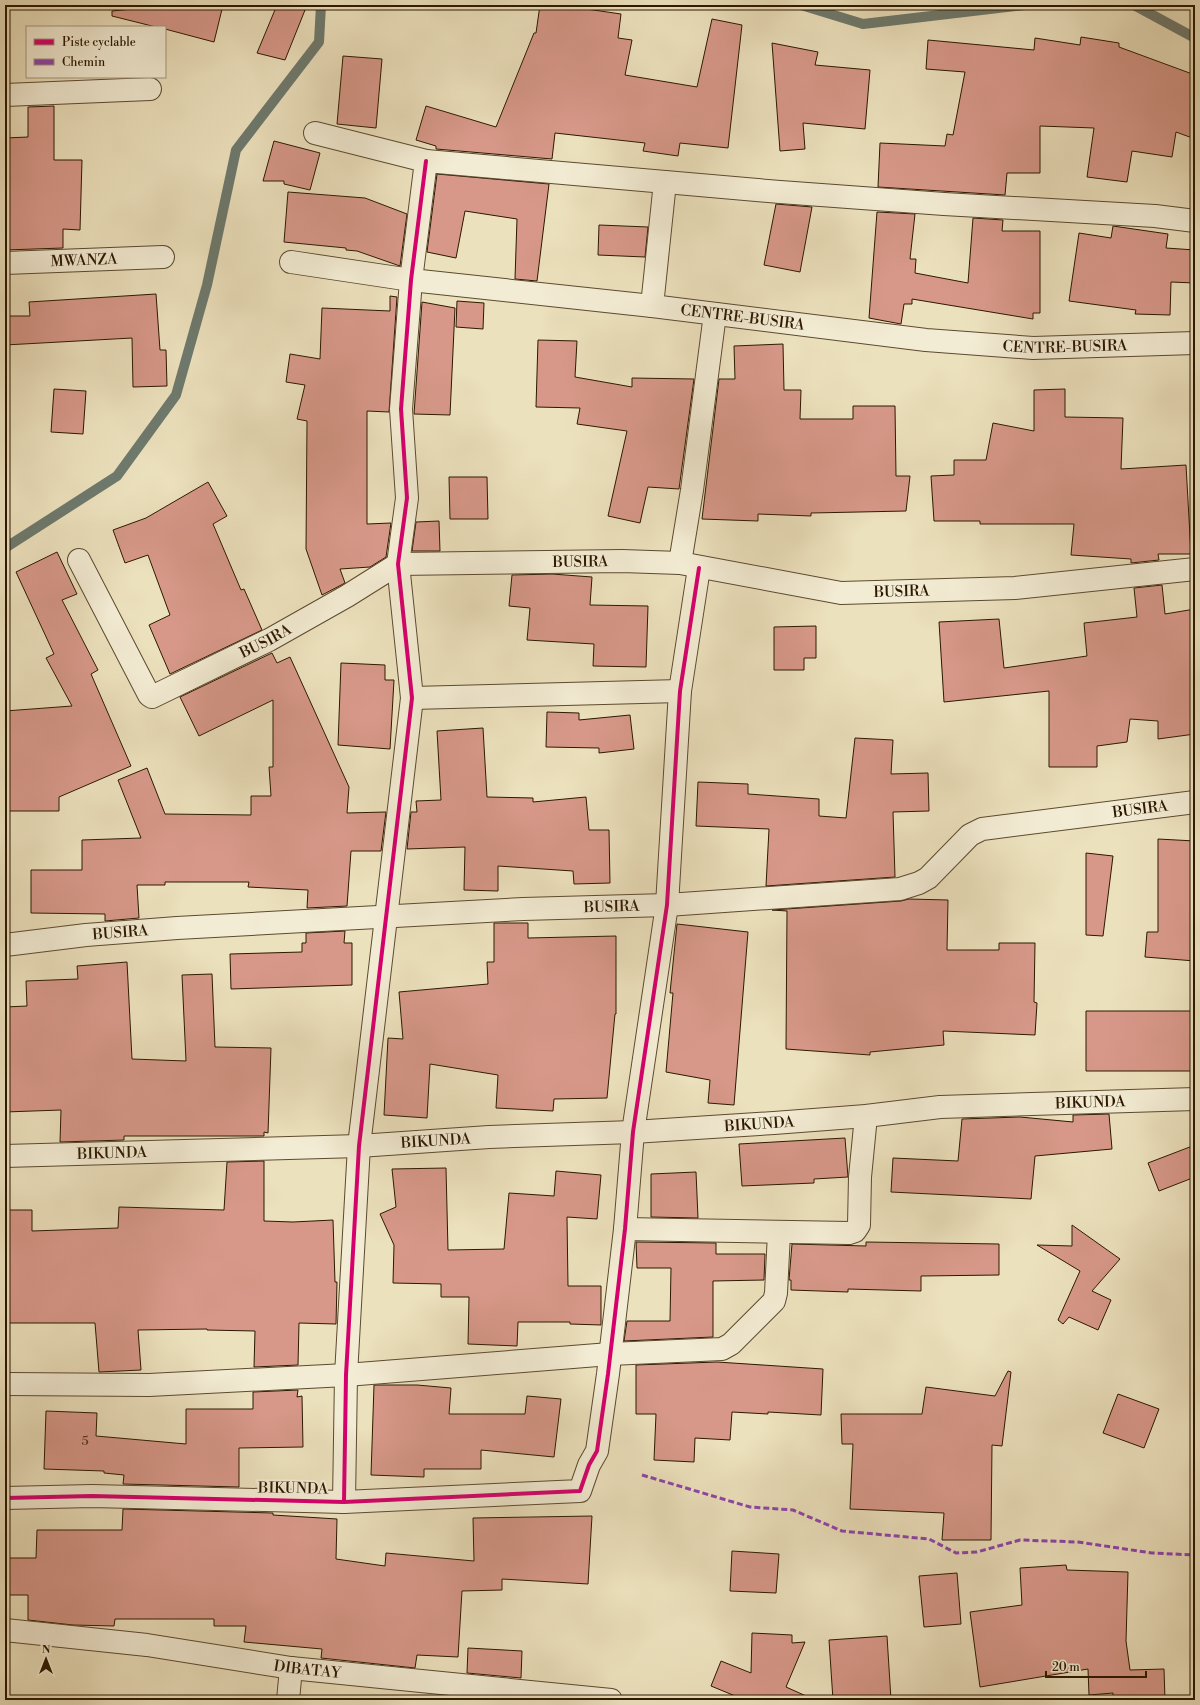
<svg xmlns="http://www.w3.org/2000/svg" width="1200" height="1705" viewBox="0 0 1200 1705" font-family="'Libre Bodoni',serif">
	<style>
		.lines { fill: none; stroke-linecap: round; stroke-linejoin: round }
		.stream { stroke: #6e7a6e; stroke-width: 10 }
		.building { fill: #d79889; stroke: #2c1800 }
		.street-casing { stroke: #5c4a2f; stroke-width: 24 }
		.street { stroke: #f3ecd4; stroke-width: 22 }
		.quiet { stroke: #8e44ad; stroke-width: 3; stroke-dasharray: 6 3; stroke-linecap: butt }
		.cycleway-casing { stroke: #f3ecd4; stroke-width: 6 }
		.cycleway { stroke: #d6006c; stroke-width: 4 }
		.labels { text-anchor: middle; stroke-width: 4; stroke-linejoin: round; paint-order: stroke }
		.number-label { font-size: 13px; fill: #573822 }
		.street-label { font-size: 15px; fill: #2c1800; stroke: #f3ecd4 }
	</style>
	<rect width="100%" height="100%" fill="#ece1bd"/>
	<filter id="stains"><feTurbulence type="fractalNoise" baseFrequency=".005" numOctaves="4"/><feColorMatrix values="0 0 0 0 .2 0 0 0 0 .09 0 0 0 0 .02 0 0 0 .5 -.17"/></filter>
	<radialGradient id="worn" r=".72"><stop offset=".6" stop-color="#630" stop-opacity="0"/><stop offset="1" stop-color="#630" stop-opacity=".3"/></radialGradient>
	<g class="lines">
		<path class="stream" d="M 801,5 L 863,24 L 1025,5
			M 1134,5 L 1195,38
			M 5,548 L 117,476 L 176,395 L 207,285 L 236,150 L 319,42 L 321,5"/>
	</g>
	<path class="building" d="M 173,5 L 223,5 L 214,42 L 165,29 L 165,27 L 156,27 L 112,16 L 112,11 Z
		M 277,5 L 307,5 L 285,60 L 257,53 Z
		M 540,5 L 559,5 L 621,14 L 618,38 L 632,40 L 625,75 L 697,87 L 712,19 L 742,25 L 728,148 L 680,143 L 678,156 L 643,151 L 645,143 L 555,133 L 552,159 L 436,149 L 436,146 L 416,140 L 426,106 L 496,127 L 534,33 L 536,33 Z
		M 1081,37 L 1119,43 L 1119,47 L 1195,75 L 1195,139 L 1176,132 L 1172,157 L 1132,151 L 1127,182 L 1087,177 L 1094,128 L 1040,126 L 1040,173 L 1007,173 L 1005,195 L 878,187 L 880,143 L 945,146 L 947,134 L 953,135 L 965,72 L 926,69 L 928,40 L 1034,50 L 1035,38 L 1080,45 Z
		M 772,43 L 818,52 L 815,65 L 870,70 L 865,129 L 803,123 L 805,149 L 780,151 Z
		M 343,56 L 382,59 L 376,128 L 337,124 Z
		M 54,106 L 54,160 L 82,160 L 80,230 L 63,229 L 63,248 L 5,250 L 5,138 L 28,137 L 28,107 Z
		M 274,141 L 320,153 L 310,190 L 284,184 L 284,181 L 263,181 Z
		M 437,174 L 549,184 L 537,281 L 515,279 L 517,219 L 465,211 L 456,258 L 427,252 Z
		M 288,192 L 365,198 L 407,214 L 400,266 L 357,251 L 346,250 L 346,248 L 284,242 Z
		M 776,204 L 812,207 L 800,272 L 764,265 Z
		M 877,212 L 915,214 L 910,259 L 916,259 L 915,273 L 968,283 L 973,218 L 1003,220 L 1002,231 L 1040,231 L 1040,313 L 1033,313 L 1033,319 L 912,299 L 912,304 L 904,304 L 901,324 L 869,318 Z
		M 599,225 L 648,227 L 645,257 L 598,255 Z
		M 1113,226 L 1168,234 L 1166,248 L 1195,250 L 1195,283 L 1171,282 L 1170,315 L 1135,314 L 1136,310 L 1069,301 L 1079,233 L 1111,238 Z
		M 156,294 L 160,350 L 166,350 L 167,386 L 133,387 L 132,338 L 5,345 L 5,316 L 30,316 L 29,302 Z
		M 390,296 L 397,297 L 389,412 L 367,411 L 367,524 L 391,523 L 386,557 L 370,567 L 340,569 L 345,583 L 322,595 L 306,549 L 307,421 L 297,419 L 305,385 L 286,382 L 290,354 L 320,359 L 322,308 L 390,311 Z
		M 457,301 L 484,303 L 483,329 L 456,327 Z
		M 422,302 L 455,308 L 450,415 L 414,414 Z
		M 538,340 L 577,341 L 575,377 L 632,387 L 632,378 L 694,379 L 679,489 L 648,487 L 640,523 L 608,516 L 627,431 L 577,424 L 580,408 L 536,407 Z
		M 783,344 L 784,390 L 801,390 L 800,419 L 853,419 L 853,406 L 895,406 L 896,476 L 910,476 L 906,511 L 811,513 L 811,516 L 758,514 L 758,521 L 702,519 L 719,379 L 735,379 L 734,346 Z
		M 54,389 L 86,391 L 83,434 L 51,432 Z
		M 1065,389 L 1065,417 L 1123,418 L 1121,469 L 1186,465 L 1191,554 L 1158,554 L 1159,560 L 1131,563 L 1131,559 L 1071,555 L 1074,524 L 980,524 L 980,521 L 934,521 L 931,476 L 954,475 L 954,460 L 986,460 L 993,423 L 1034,431 L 1034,390 Z
		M 449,477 L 487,477 L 488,519 L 450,519 Z
		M 208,482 L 227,516 L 213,524 L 241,590 L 244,589 L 262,630 L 170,674 L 149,625 L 170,615 L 148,555 L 125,563 L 113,530 L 146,518 Z
		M 439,521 L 440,551 L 412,551 L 416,522 Z
		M 57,552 L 77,594 L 62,600 L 98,670 L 91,674 L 131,766 L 59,797 L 59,811 L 5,811 L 5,711 L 72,706 L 46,658 L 54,654 L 16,572 Z
		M 552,574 L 592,577 L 590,605 L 648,606 L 646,667 L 593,666 L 594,644 L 527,640 L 530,608 L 509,606 L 512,575 Z
		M 1162,585 L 1165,614 L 1195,609 L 1195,734 L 1158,739 L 1158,721 L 1130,719 L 1127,742 L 1097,746 L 1097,767 L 1049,767 L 1049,691 L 944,702 L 939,622 L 999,619 L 1004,668 L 1087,656 L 1084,623 L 1137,617 L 1134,588 Z
		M 816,626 L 816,658 L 804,658 L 804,670 L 774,670 L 774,627 Z
		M 272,653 L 277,663 L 290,657 L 349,787 L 347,813 L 386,812 L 381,851 L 351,851 L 347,906 L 307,908 L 308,890 L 248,887 L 249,882 L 165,882 L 165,885 L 137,885 L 139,918 L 105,921 L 105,914 L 31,913 L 31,870 L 82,870 L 82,840 L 141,838 L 118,780 L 147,768 L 165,814 L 251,815 L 251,796 L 271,796 L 269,767 L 273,767 L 273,700 L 199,736 L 180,697 Z
		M 341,663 L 385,665 L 385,680 L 394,680 L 390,749 L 338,745 Z
		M 547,712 L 579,713 L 579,720 L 630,715 L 634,749 L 599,753 L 599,748 L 546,747 Z
		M 483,728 L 487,797 L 533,798 L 533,802 L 586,797 L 589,830 L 609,830 L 610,883 L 574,884 L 573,871 L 498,866 L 498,891 L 464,890 L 465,847 L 407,849 L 411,812 L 417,812 L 416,801 L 441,800 L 437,731 Z
		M 855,738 L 893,740 L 891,774 L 928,773 L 929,811 L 893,812 L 895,877 L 766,886 L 769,829 L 696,826 L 698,782 L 748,784 L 748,794 L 819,799 L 819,816 L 846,818 Z
		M 1158,839 L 1195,841 L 1195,961 L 1145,957 L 1147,932 L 1158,932 Z
		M 1086,853 L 1113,856 L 1103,936 L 1086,935 Z
		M 909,899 L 948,900 L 947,950 L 999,950 L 999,943 L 1035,943 L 1034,1002 L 1037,1003 L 1035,1035 L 943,1031 L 944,1045 L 870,1052 L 870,1055 L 786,1049 L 787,911 L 772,910 L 901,901 Z
		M 494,923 L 528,923 L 528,938 L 616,936 L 616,1014 L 615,1014 L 607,1098 L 554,1099 L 553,1111 L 496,1108 L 498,1075 L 430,1064 L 427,1118 L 384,1115 L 388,1038 L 403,1039 L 399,992 L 488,984 L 487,962 L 494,962 Z
		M 677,924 L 748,932 L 734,1105 L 708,1103 L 710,1080 L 666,1072 L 673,993 L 670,993 Z
		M 345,931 L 344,943 L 352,943 L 352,985 L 231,989 L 230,954 L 302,952 L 302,943 L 306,943 L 306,933 Z
		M 127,962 L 132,1059 L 186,1061 L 182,975 L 212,974 L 215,1047 L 271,1048 L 268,1133 L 264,1132 L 264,1136 L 124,1136 L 124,1140 L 60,1142 L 61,1110 L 5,1112 L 5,1007 L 27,1006 L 26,981 L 78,979 L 77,966 Z
		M 1086,1011 L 1195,1011 L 1195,1071 L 1086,1071 Z
		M 1109,1114 L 1112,1149 L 1035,1156 L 1031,1199 L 891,1192 L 893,1158 L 958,1161 L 962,1119 L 1020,1117 L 1073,1122 L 1073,1115 Z
		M 845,1138 L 848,1177 L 814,1179 L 814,1183 L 742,1186 L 739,1144 Z
		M 1195,1145 L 1195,1177 L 1159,1191 L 1148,1163 Z
		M 264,1161 L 264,1221 L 293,1222 L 333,1220 L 335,1282 L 337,1282 L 336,1324 L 299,1323 L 298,1365 L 254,1367 L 255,1331 L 207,1330 L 207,1329 L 138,1330 L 141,1370 L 99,1372 L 95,1323 L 5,1323 L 5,1210 L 32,1210 L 32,1231 L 118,1228 L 119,1207 L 224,1210 L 227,1162 Z
		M 446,1168 L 448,1250 L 504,1249 L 509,1193 L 554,1196 L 556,1171 L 601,1175 L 597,1219 L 567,1217 L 568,1286 L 601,1286 L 601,1325 L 570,1324 L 570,1322 L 518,1322 L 517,1346 L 468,1344 L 469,1297 L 441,1297 L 441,1284 L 393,1283 L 394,1245 L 380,1214 L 396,1207 L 392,1169 Z
		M 696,1172 L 698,1218 L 651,1217 L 651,1174 Z
		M 1072,1225 L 1120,1259 L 1092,1291 L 1111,1300 L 1098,1330 L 1069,1317 L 1063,1324 L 1058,1320 L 1080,1271 L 1037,1245 L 1072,1246 Z
		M 636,1242 L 716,1243 L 716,1254 L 765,1254 L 764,1280 L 713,1281 L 713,1337 L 624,1341 L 627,1321 L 670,1321 L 671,1268 L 637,1268 Z
		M 866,1242 L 999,1244 L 999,1275 L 921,1276 L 921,1291 L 848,1289 L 848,1292 L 791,1290 L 791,1280 L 789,1280 L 792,1244 L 866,1246 Z
		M 717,1362 L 823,1369 L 821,1415 L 768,1412 L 768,1414 L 732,1412 L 730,1440 L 695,1438 L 694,1462 L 654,1460 L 656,1414 L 636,1414 L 636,1365 Z
		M 1008,1371 L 1011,1372 L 1002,1446 L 992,1445 L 991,1540 L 942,1540 L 944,1513 L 850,1509 L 853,1444 L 842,1444 L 841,1414 L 922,1414 L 926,1387 L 995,1396 Z
		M 374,1385 L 417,1385 L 451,1388 L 449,1414 L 525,1414 L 527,1396 L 561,1399 L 554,1457 L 481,1450 L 481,1469 L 424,1469 L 424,1477 L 371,1475 Z
		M 298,1390 L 297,1397 L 302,1396 L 303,1447 L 239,1448 L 239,1487 L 123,1484 L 124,1475 L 104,1473 L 104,1471 L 44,1469 L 46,1411 L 97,1413 L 96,1436 L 186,1444 L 186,1409 L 253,1409 L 253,1392 Z
		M 1118,1394 L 1159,1409 L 1144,1448 L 1103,1433 Z
		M 123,1509 L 273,1513 L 273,1515 L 337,1519 L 336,1559 L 385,1566 L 386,1553 L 474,1561 L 473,1518 L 592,1516 L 588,1584 L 502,1579 L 502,1590 L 462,1591 L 458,1657 L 417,1655 L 415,1668 L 321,1658 L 322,1649 L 244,1642 L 246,1626 L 214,1626 L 214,1619 L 115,1619 L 114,1626 L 73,1625 L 28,1620 L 28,1595 L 5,1595 L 5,1558 L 36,1558 L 37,1530 L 122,1530 Z
		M 732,1551 L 779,1554 L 776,1593 L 730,1591 Z
		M 1066,1565 L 1067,1570 L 1128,1572 L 1126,1641 L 1130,1670 L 1164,1669 L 1165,1700 L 1113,1700 L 1113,1693 L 1089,1695 L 1088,1669 L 980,1687 L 970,1612 L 1022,1605 L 1020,1568 Z
		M 957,1573 L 961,1624 L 924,1627 L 919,1576 Z
		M 752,1633 L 792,1635 L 792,1643 L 805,1642 L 786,1687 L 815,1700 L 745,1700 L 711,1686 L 721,1661 L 751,1673 Z
		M 887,1636 L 891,1700 L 833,1700 L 829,1640 Z
		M 468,1648 L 522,1651 L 521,1678 L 467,1673 Z"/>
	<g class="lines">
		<g class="street-casing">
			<g id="street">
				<path d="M 5,95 L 150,89"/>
				<path d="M 315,133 L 426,161 L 780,192 L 944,204 L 1155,216 L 1195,221"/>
				<path id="s1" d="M 291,262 L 411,280 L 652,306 L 926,340 L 1033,348 L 1195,343"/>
				<path id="s2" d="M 5,263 L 163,257"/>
				<path d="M 652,306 L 665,182"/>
				<path id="s3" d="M 79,560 L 149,695 L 152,697 L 269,640 L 347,596 L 398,564 L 622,561 L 680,563 L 841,593 L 1015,588 L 1195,569"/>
				<path d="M 680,563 L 692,490 L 715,314"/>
				<path d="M 412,698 L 680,691"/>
				<path id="s4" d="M 5,945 L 86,935 L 177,928 L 523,909 L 667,905 L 900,889 L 919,883 L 928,878 L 970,835 L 982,829 L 1195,802"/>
				<path id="s5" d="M 5,1156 L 359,1146 L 489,1137 L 633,1132 L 774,1123 L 866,1116 L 940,1107 L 1195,1099"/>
				<path d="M 625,1229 L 849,1233 L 855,1231 L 859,1225 L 860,1177 L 866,1116"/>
				<path d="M 5,1384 L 149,1385 L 346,1375 L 610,1354 L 722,1349 L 731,1344 L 774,1301 L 776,1293 L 779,1233"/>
				<path d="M 5,1498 L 92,1496 L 344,1502 L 580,1491 L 589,1465 L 597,1451 L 608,1374 L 625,1229 L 633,1132 L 667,905 L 680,691 L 699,568"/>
				<path d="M 344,1502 L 346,1375 L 359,1146 L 412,698 L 398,564 L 407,498 L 401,409 L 411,280 L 426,161"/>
				<path id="s6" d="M 5,1630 L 147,1645 L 291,1668 L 611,1700"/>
				<path d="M 288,1700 L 291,1668"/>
			</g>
		</g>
		<use href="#street" class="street"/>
		<path class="quiet" d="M 642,1475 L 750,1507 L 793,1510 L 842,1531 L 929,1539 L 956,1553 L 977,1552 L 1020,1540 L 1078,1542 L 1152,1553 L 1195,1555"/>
		<g class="cycleway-casing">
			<path id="cycleway" d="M 5,1498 L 92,1496 L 344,1502 L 580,1491 L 589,1465 L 597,1451 L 608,1374 L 625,1229 L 633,1132 L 667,905 L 680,691 L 699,568
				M 344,1502 L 346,1375 L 359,1146 L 412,698 L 398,564 L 407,498 L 401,409 L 411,280 L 426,161"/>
		</g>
		<use href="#cycleway" class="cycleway"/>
	</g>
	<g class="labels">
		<g class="number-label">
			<text x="85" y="1445">5</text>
		</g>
		<g class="street-label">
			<text dy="5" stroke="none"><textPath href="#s2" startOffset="79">MWANZA</textPath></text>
			<text dy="5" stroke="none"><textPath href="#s1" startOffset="455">CENTRE-BUSIRA</textPath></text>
			<text dy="5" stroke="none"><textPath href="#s1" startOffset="779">CENTRE-BUSIRA</textPath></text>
			<text dy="5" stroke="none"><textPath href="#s3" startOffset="618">BUSIRA</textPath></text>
			<text dy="5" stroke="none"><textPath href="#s3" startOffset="942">BUSIRA</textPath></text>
			<text dy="5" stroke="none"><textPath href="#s3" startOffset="282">BUSIRA</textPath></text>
			<text dy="5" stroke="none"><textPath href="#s4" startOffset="1160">BUSIRA</textPath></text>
			<text dy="5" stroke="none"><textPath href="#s4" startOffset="608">BUSIRA</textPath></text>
			<text dy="5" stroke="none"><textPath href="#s4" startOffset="116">BUSIRA</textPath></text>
			<text dy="5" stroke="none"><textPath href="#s5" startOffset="1087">BIKUNDA</textPath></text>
			<text dy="5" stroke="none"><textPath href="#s5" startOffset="755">BIKUNDA</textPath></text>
			<text dy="5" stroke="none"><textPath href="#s5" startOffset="431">BIKUNDA</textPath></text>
			<text dy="5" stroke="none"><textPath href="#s5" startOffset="107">BIKUNDA</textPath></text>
			<text transform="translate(293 1488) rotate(1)" y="5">BIKUNDA</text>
			<text dy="5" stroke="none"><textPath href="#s6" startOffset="305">DIBATAY</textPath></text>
		</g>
	</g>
	<rect width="1200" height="1705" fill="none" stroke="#ece1bd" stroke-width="20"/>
	<rect x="6" y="6" width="1188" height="1693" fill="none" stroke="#2c1800" stroke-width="2"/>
	<rect x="10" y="10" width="1180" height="1685" fill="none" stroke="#2c1800"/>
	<rect x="26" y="26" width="140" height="52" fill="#f3ecd4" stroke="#a3977f"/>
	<rect x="34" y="39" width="20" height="6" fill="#d6006c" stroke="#a3977f"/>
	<text x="62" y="46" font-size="12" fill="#2c1800">Piste cyclable</text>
	<rect x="34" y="59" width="20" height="6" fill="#8e44ad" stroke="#a3977f"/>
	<text x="62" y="66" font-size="12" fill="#2c1800">Chemin</text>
	<g transform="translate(46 1659)" stroke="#f3ecd4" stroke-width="3" paint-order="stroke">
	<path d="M0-3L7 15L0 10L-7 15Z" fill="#2c1800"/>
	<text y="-6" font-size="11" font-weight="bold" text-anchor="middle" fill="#2c1800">N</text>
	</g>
	<path d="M1046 1671v6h100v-6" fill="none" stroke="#2c1800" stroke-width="2"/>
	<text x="1052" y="1671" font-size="12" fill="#2c1800" stroke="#f3ecd4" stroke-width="3" paint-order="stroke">20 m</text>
	<rect width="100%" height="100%" filter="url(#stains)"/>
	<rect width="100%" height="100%" fill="url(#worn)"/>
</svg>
